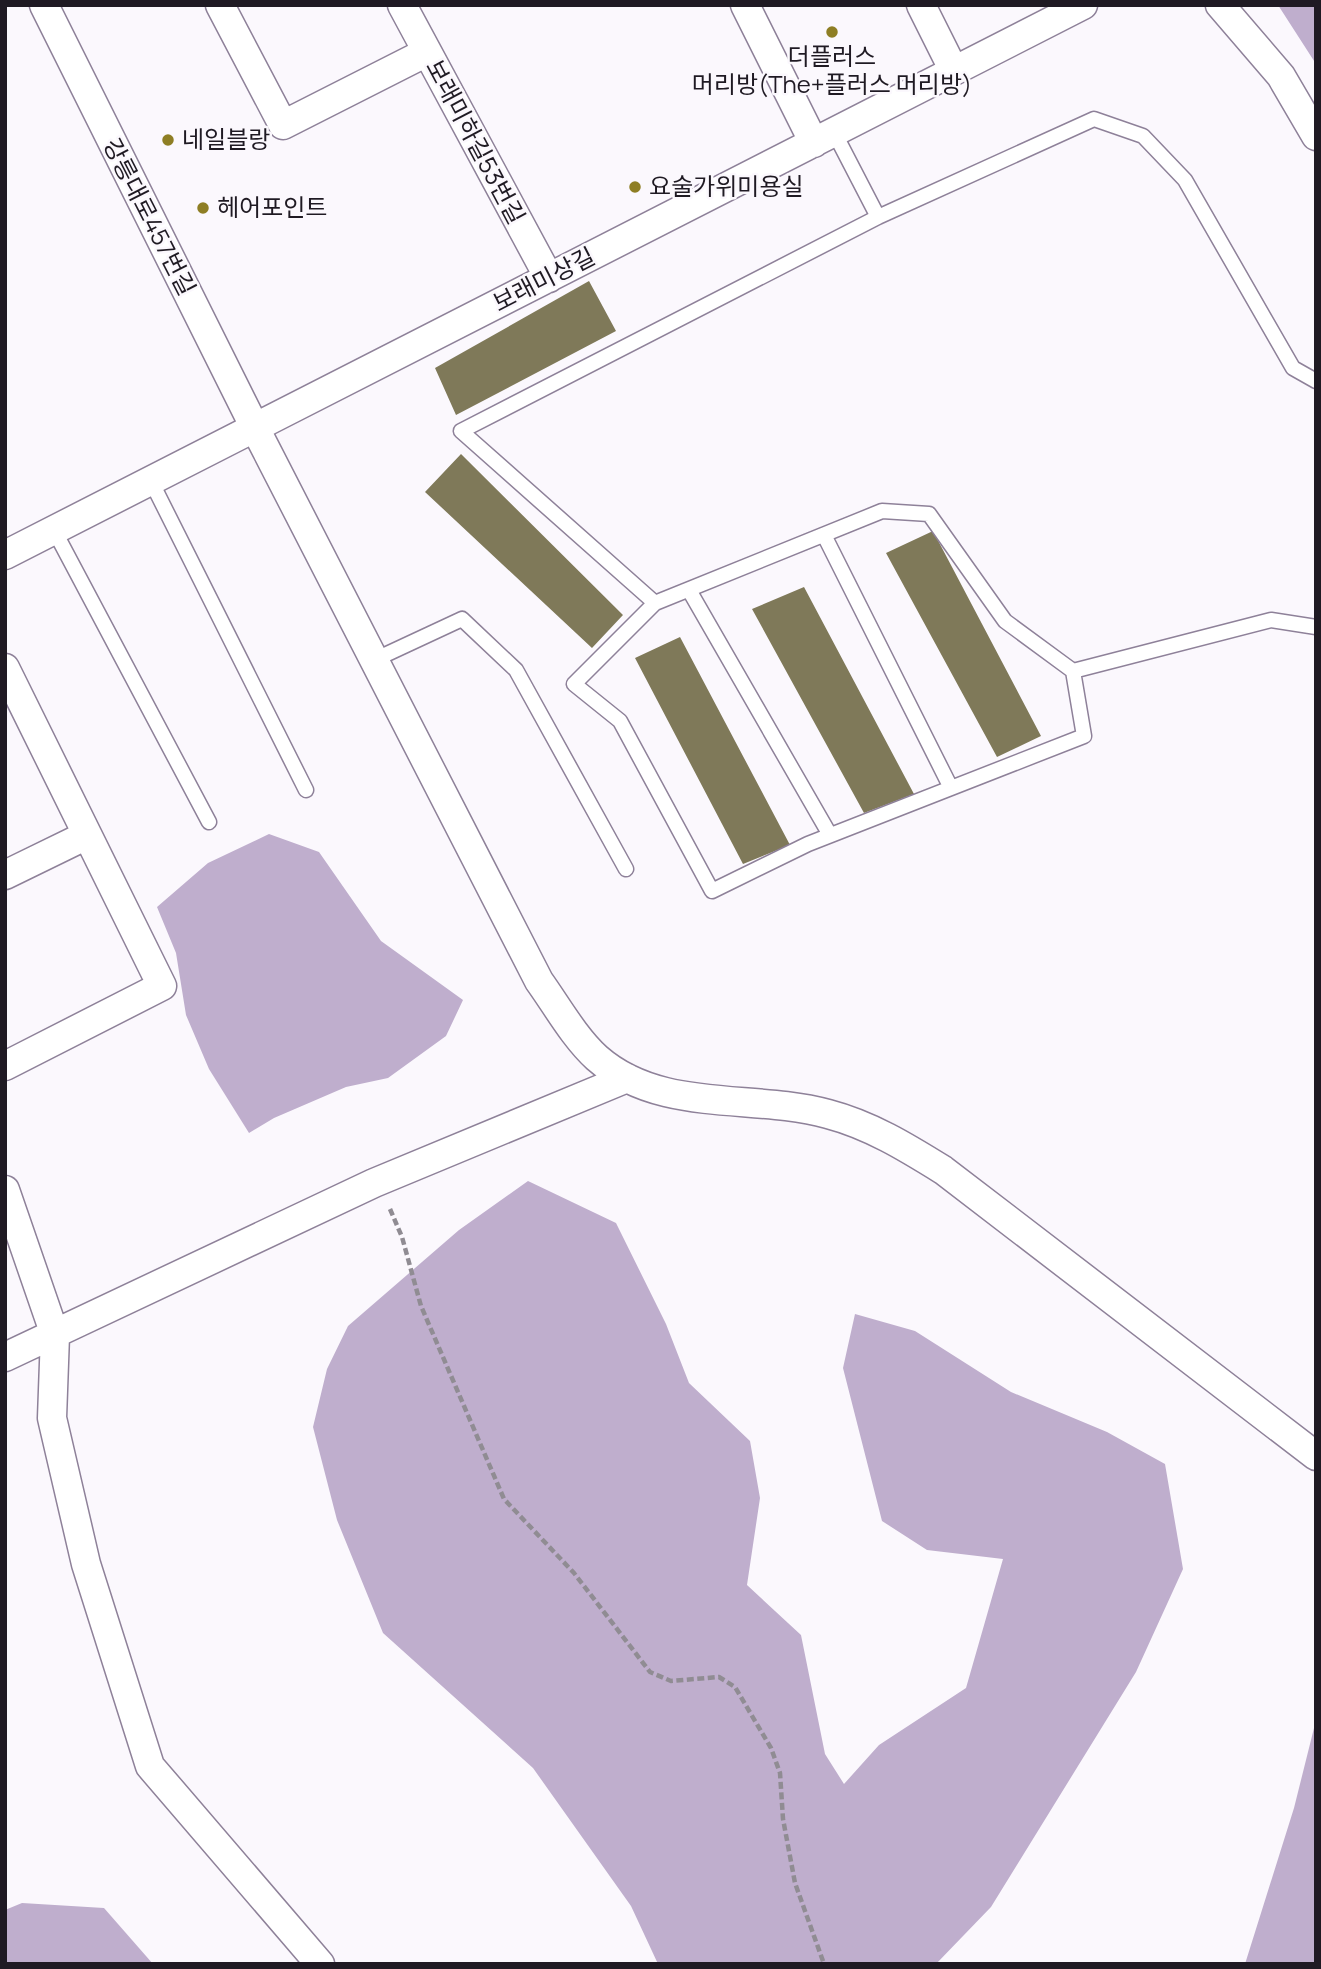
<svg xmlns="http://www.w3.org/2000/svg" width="1321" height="1969" viewBox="0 0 1321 1969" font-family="Manrope,'Noto Sans KR',sans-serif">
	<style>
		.forest { fill: #bfaecd }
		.building { fill: #7f7959 }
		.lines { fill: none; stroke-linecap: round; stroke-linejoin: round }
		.lane-casing { stroke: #8e8199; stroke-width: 17 }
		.street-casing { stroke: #8e8199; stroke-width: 31 }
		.path { stroke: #908c93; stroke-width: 4.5; stroke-dasharray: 7 3.5; stroke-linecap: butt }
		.lane { stroke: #fff; stroke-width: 14 }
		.street { stroke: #fff; stroke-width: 28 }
		.poi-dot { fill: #8e7e24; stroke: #fbf8fd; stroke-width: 2.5 }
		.labels { text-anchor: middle; stroke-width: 5; stroke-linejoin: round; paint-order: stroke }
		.poi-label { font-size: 24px; fill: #1f1a23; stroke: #fbf8fd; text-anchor: start }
		.street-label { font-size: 24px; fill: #1f1a23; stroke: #fbf8fd }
	</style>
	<rect width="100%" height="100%" fill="#fbf8fd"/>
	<path class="forest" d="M 1279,5 L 1316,5 L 1316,64 L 1278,5 Z
		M 269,834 L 319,852 L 381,941 L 463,1000 L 446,1036 L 388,1078 L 346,1087 L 274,1118 L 249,1133 L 209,1069 L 186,1015 L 176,953 L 157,907 L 208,863 Z
		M 528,1181 L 616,1223 L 666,1324 L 689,1383 L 750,1441 L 760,1498 L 747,1585 L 801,1635 L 825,1754 L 844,1784 L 879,1745 L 966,1688 L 1003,1559 L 927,1550 L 882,1521 L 843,1368 L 855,1314 L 915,1331 L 1011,1392 L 1107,1432 L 1165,1464 L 1183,1569 L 1136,1672 L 991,1907 L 936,1964 L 658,1964 L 631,1906 L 533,1768 L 383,1633 L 337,1520 L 313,1427 L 327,1369 L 348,1326 L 459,1230 Z
		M 1316,1720 L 1316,1964 L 1245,1964 L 1294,1808 Z
		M 22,1903 L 104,1908 L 153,1964 L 5,1964 L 5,1910 Z"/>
	<path class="building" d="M 589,281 L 616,331 L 456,415 L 435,368 Z
		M 461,454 L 623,615 L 592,648 L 425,492 Z
		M 933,531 L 1041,736 L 997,757 L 886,553 Z
		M 804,587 L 914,794 L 864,813 L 752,609 Z
		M 680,637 L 790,845 L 743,864 L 635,658 Z"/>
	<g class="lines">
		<g class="lane-casing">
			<path id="lane" d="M 834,132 L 878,217 L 1094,119 L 1143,136 L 1185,180 L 1293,368 L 1316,381
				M 151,481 L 306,790
				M 882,511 L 929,514 L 1005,621 L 1073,671 L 1084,736 L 808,844 L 712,891 L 620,721 L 574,684 L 655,603 Z
				M 54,530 L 209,822
				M 824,535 L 951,788
				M 689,590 L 830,835
				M 655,603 L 461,431 L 878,217
				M 374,660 L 462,619 L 516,670 L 626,869
				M 1073,671 L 1271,620 L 1316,627"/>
		</g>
		<g class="street-casing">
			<path id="street" d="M 44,5 L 255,428 L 539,981 C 557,1006 574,1037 597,1058 C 661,1114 752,1093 828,1114 C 870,1125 906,1147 943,1170 L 1316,1456
				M 220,5 L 283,125 L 427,52
				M 402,5 L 549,278
				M 745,5 L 814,143
				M 921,5 L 954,71
				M 1220,5 L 1281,76 L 1316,136
				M 5,555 L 1083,5
				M 5,668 L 162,986 L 5,1066
				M 5,875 L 87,835
				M 5,1190 L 55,1335 L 52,1418 L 86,1564 L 150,1766 L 320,1964
				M 5,1357 L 374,1183 L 627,1078"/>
		</g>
		<path class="path" d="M 390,1209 L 402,1237 L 421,1306 L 504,1499 L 574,1573 L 650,1672 L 671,1681 L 719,1677 L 735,1687 L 771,1748 L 780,1773 L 783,1819 L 795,1883 L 824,1964"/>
		<use href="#lane" class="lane"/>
		<use href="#street" class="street"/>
	</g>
	<g class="poi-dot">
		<circle cx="832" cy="32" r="7"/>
		<circle cx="168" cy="140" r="7"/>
		<circle cx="635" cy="187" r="7"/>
		<circle cx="203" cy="208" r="7"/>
	</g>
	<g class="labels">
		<g class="poi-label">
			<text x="832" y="65" text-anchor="middle">더플러스<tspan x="832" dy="28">머리방(The+플러스 머리방)</tspan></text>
			<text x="182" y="148">네일블랑</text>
			<text x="649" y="195">요술가위미용실</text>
			<text x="217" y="216">헤어포인트</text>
		</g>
		<g class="street-label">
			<text transform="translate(475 142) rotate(62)" y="8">보래미하길53번길</text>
			<text transform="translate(149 217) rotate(63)" y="8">강릉대로457번길</text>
			<text transform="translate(544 280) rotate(-27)" y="8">보래미상길</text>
		</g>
	</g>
	<rect width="1321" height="1969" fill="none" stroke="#1f1a23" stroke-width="14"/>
</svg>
